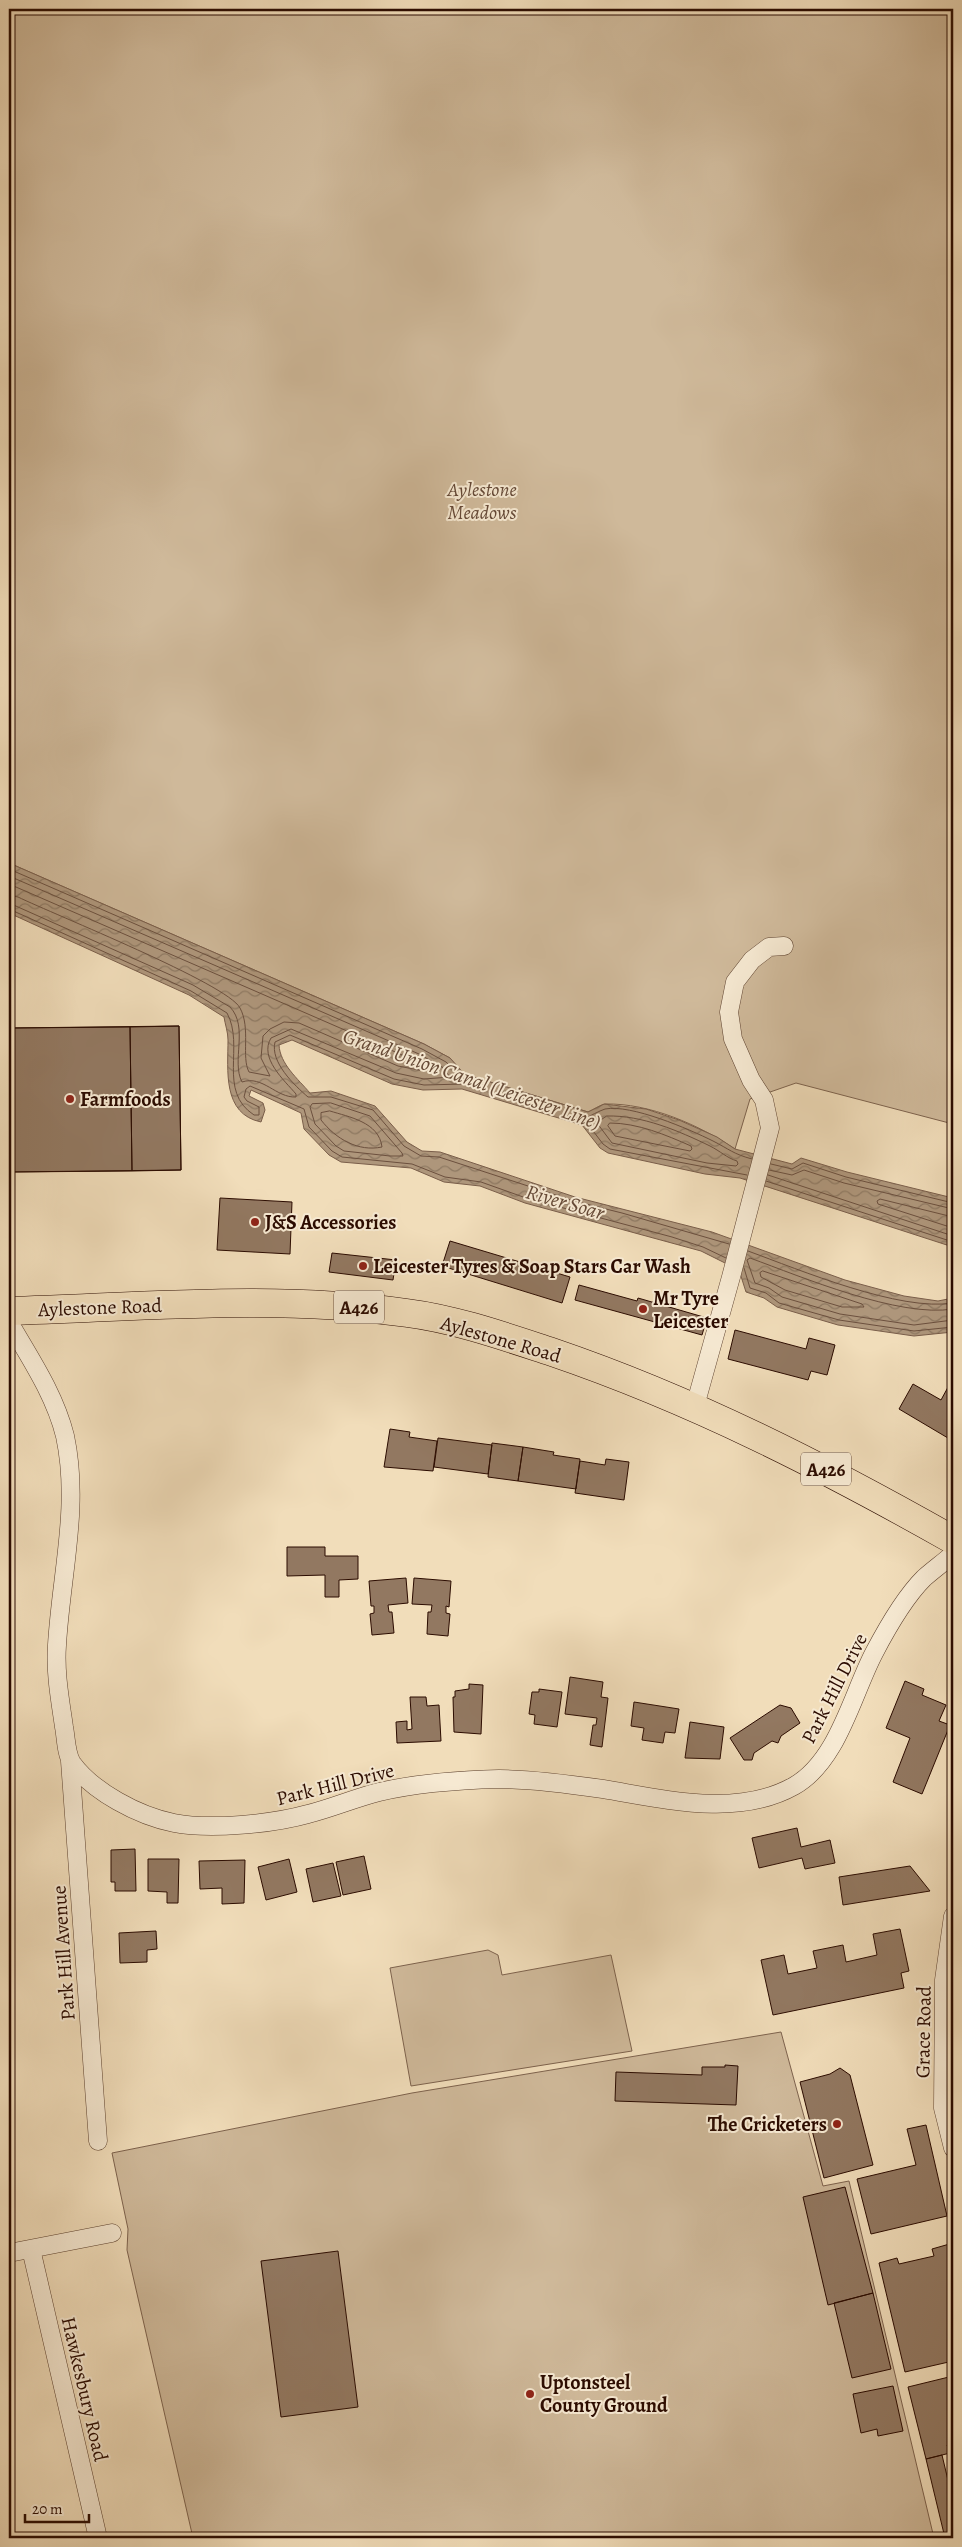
<svg xmlns="http://www.w3.org/2000/svg" width="962" height="2547" viewBox="0 0 962 2547" font-family="Alegreya,serif">
	<style>
		.green { fill: #cfb99a; stroke: #7d624d }
		.water { fill: url(#water-waves); stroke: #7a5e4a }
		.lines { fill: none; stroke-linecap: round; stroke-linejoin: round }
		.shore { stroke: #6c503e; stroke-width: 1 }
		.building { fill: #927861; stroke: #2b0b00 }
		.minor-casing { stroke: #5c402e; stroke-width: 19 }
		.primary-casing { stroke: #2b0b00; stroke-width: 29 }
		.minor { stroke: #f6e9d2; stroke-width: 18 }
		.primary { stroke: #f1ddba; stroke-width: 28 }
		.poi-dot { fill: #8f2418; stroke: #f6e9d2; stroke-width: 2 }
		.labels { text-anchor: middle; stroke-width: 4; stroke-linejoin: round; paint-order: stroke }
		.shield { fill: #f6e9d2; stroke: #684e3f; stroke-width: 1 }
		.shield-label { font-size: 19px; font-weight: bold; fill: #2b0b00 }
		.park-label { font-size: 20px; font-style: italic; fill: #644836; stroke: #f6e9d2 }
		.poi-label { font-size: 20px; font-weight: bold; fill: #2b0b00; stroke: #f6e9d2; text-anchor: start }
		.street-label { font-size: 20px; fill: #2b0b00; stroke: #f6e9d2 }
		.water-label { font-size: 21px; font-style: italic; fill: #664a37; stroke: #f6e9d2 }
	</style>
	<defs>
		<pattern id="water-waves" width="16" height="10" patternUnits="userSpaceOnUse" patternTransform="scale(1.25)"><rect width="16" height="10" fill="#ae967b"/><path d="M0 5q4-4 8 0t8 0" fill="none" stroke="#8e7962"/></pattern>
	</defs>
	<rect width="100%" height="100%" fill="#f1ddba"/>
	<filter id="stains"><feTurbulence type="fractalNoise" baseFrequency=".004" numOctaves="4"/><feColorMatrix values="0 0 0 0 .2 0 0 0 0 .09 0 0 0 0 .02 0 0 0 .5 -.17"/></filter>
	<radialGradient id="worn" r=".72"><stop offset=".6" stop-color="#630" stop-opacity="0"/><stop offset="1" stop-color="#630" stop-opacity=".3"/></radialGradient>
	<path class="green" d="M 9,9 L 953,9 L 953,1124 L 796,1083 L 750,1099 L 735,1149 C 699,1125 650,1103 605,1104 C 600,1105 593,1110 588,1112 L 464,1074 L 450,1058 L 424,1044 L 9,863 Z
		M 488,1950 L 498,1955 L 502,1975 L 611,1955 L 632,2051 L 411,2086 L 390,1968 Z
		M 781,2032 L 823,2186 L 849,2181 L 934,2538 L 193,2538 L 127,2250 L 128,2229 L 112,2153 L 412,2093 Z"/>
	<path class="water" d="M 9,863 L 424,1044 L 450,1058 L 464,1074 L 588,1112 L 604,1104 L 646,1109 L 679,1120 L 717,1137 L 735,1149 L 792,1164 L 801,1158 L 847,1172 L 953,1198 L 953,1247 L 740,1178 L 705,1174 L 608,1153 L 600,1148 L 582,1125 L 462,1089 L 423,1090 L 392,1084 L 292,1040 L 279,1045 C 280,1064 298,1079 310,1093 L 331,1091 L 375,1106 L 407,1142 L 422,1151 L 440,1152 L 575,1197 L 712,1232 L 845,1280 L 904,1296 L 938,1301 L 953,1298 L 953,1332 L 914,1336 L 838,1325 L 777,1307 L 764,1298 L 746,1292 L 739,1270 L 701,1251 L 525,1203 L 480,1186 L 444,1182 L 411,1168 L 341,1162 L 329,1155 L 304,1129 L 301,1113 L 251,1090 L 249,1096 L 263,1103 L 265,1110 L 261,1122 C 222,1114 228,1070 228,1040 C 228,1032 225,1024 224,1017 L 189,995 L 9,913 Z"/>
	<g class="lines">
		<path class="shore" d="M 9,869 L 422,1049 L 446,1062 L 466,1081 L 464,1084 L 424,1085 L 394,1079 L 290,1035 L 275,1042 C 270,1062 294,1085 308,1097 L 331,1097 L 373,1110 L 404,1146 L 421,1156 L 439,1157 L 574,1201 L 622,1213 L 729,1244
			M 9,876 L 419,1054 L 442,1067 L 450,1077 L 424,1079 L 396,1073 L 291,1029 L 271,1038 C 259,1058 284,1080 296,1094 L 296,1097 C 276,1098 263,1075 242,1082 C 231,1061 249,1027 230,1007 L 193,985 L 9,903
			M 9,884 L 416,1061 L 428,1067 L 429,1070 L 424,1071 L 398,1066 L 299,1023 L 284,1022 L 270,1029 L 263,1036 L 261,1058 L 270,1076 L 249,1072 C 241,1057 251,1028 240,1008 C 228,984 53,914 18,897 L 9,895
			M 9,909 L 191,991 L 227,1013 C 245,1046 217,1091 254,1115 L 259,1115 L 259,1107 L 247,1101 L 244,1097 L 246,1089 L 250,1086 L 304,1109 L 309,1127 L 332,1151 L 342,1157 L 412,1164 L 445,1177 L 481,1182 L 526,1198 L 672,1237 L 703,1247 L 726,1258
			M 331,1103 L 370,1116 L 402,1153 L 403,1156 L 390,1156 L 344,1151 L 336,1146 L 315,1124 L 310,1107 L 312,1104 Z
			M 330,1111 C 349,1117 379,1122 382,1147 C 358,1152 336,1139 321,1120 L 321,1113 Z
			M 607,1116 C 642,1115 679,1131 710,1146 C 720,1151 727,1158 737,1161 L 738,1164 L 736,1166 L 707,1163 L 612,1143 L 597,1123 Z
			M 610,1123 C 638,1123 666,1135 691,1146 L 692,1149 L 690,1151 L 615,1136 L 608,1126 Z
			M 771,1164 L 792,1169 L 803,1163 L 846,1177 L 953,1203
			M 769,1170 L 792,1175 L 804,1170 L 844,1183 L 953,1209
			M 747,1175 L 610,1149 L 603,1144 L 584,1119 C 590,1116 599,1111 605,1109 C 631,1104 689,1129 713,1141 C 729,1149 733,1154 752,1159
			M 768,1175 L 953,1236
			M 766,1181 L 953,1242
			M 953,1217 L 880,1199 L 877,1201 L 878,1204 L 953,1228
			M 748,1251 C 800,1270 900,1312 953,1303
			M 744,1268 L 750,1288 L 766,1293 L 779,1303 L 839,1320 L 914,1331 L 953,1327
			M 763,1271 L 862,1304 L 864,1307 L 842,1307 L 785,1290 L 761,1277 L 760,1273 Z
			M 953,1309 C 899,1318 802,1277 750,1258 L 747,1260 L 755,1283 L 769,1288 L 782,1297 L 840,1314 L 914,1325 L 953,1320"/>
	</g>
	<path class="building" d="M 179,1026 L 181,1170 L 9,1172 L 9,1028 Z
		M 179,1026 L 181,1170 L 132,1171 L 130,1027 Z
		M 130,1027 L 132,1171 L 9,1172 L 9,1028 Z
		M 220,1198 L 292,1202 L 290,1254 L 217,1250 Z
		M 450,1241 L 570,1277 L 562,1303 L 442,1266 Z
		M 332,1253 L 396,1260 L 393,1280 L 329,1272 Z
		M 579,1285 L 637,1301 L 638,1298 L 707,1318 L 702,1335 L 575,1300 Z
		M 735,1330 L 806,1349 L 809,1338 L 835,1345 L 827,1375 L 811,1371 L 808,1380 L 728,1359 Z
		M 953,1378 L 953,1441 L 899,1409 L 913,1384 L 941,1400 Z
		M 390,1429 L 410,1432 L 409,1437 L 437,1441 L 433,1471 L 384,1467 Z
		M 438,1438 L 492,1445 L 488,1474 L 434,1467 Z
		M 492,1443 L 523,1447 L 518,1481 L 488,1477 Z
		M 523,1447 L 554,1452 L 553,1455 L 580,1459 L 576,1489 L 518,1481 Z
		M 606,1459 L 629,1462 L 624,1500 L 575,1493 L 580,1461 L 605,1465 Z
		M 287,1547 L 325,1547 L 325,1556 L 358,1556 L 358,1579 L 339,1580 L 339,1597 L 325,1597 L 325,1575 L 287,1576 Z
		M 406,1578 L 408,1603 L 388,1605 L 389,1612 L 392,1612 L 394,1633 L 372,1635 L 370,1614 L 374,1613 L 374,1606 L 371,1606 L 369,1581 Z
		M 414,1578 L 451,1581 L 449,1607 L 446,1606 L 446,1613 L 450,1614 L 448,1636 L 427,1634 L 428,1612 L 431,1612 L 432,1605 L 412,1604 Z
		M 570,1677 L 603,1682 L 601,1697 L 608,1698 L 602,1747 L 590,1745 L 593,1725 L 596,1725 L 597,1718 L 565,1714 Z
		M 905,1681 L 924,1689 L 922,1695 L 946,1705 L 939,1721 L 950,1725 L 922,1794 L 893,1782 L 910,1738 L 886,1728 Z
		M 469,1684 L 483,1685 L 481,1734 L 454,1732 L 453,1697 L 455,1697 L 455,1691 L 469,1689 Z
		M 539,1689 L 562,1692 L 557,1727 L 534,1724 L 535,1715 L 529,1714 L 532,1692 L 539,1692 Z
		M 410,1697 L 426,1697 L 427,1706 L 439,1705 L 441,1741 L 397,1743 L 396,1722 L 407,1721 L 407,1730 L 412,1729 Z
		M 634,1702 L 679,1709 L 675,1733 L 665,1732 L 663,1743 L 642,1740 L 644,1728 L 631,1726 Z
		M 780,1705 L 791,1708 L 800,1723 L 781,1736 L 778,1743 L 772,1741 L 754,1753 L 752,1760 L 744,1760 L 730,1738 Z
		M 690,1722 L 724,1727 L 720,1759 L 685,1758 Z
		M 797,1828 L 801,1847 L 830,1840 L 835,1863 L 805,1869 L 802,1858 L 759,1868 L 752,1838 Z
		M 135,1849 L 136,1891 L 115,1891 L 115,1882 L 111,1882 L 111,1850 Z
		M 364,1856 L 371,1889 L 343,1895 L 336,1862 Z
		M 148,1859 L 179,1859 L 178,1903 L 167,1903 L 167,1892 L 148,1891 Z
		M 289,1859 L 297,1892 L 266,1900 L 258,1867 Z
		M 245,1860 L 244,1903 L 222,1904 L 222,1888 L 200,1889 L 199,1861 Z
		M 333,1863 L 341,1896 L 313,1902 L 306,1869 Z
		M 910,1866 L 930,1891 L 843,1905 L 839,1877 Z
		M 900,1929 L 909,1971 L 901,1973 L 904,1988 L 773,2015 L 761,1960 L 784,1955 L 788,1974 L 817,1968 L 813,1951 L 843,1945 L 846,1962 L 877,1955 L 873,1934 Z
		M 156,1931 L 157,1949 L 147,1950 L 147,1962 L 120,1963 L 119,1933 Z
		M 725,2065 L 738,2066 L 736,2105 L 615,2101 L 616,2072 L 702,2075 L 702,2067 L 725,2067 Z
		M 840,2068 L 850,2075 L 873,2165 L 824,2178 L 800,2082 L 830,2074 Z
		M 926,2125 L 947,2216 L 871,2234 L 857,2179 L 916,2165 L 907,2129 Z
		M 845,2187 L 873,2293 L 828,2305 L 803,2197 Z
		M 953,2243 L 953,2361 L 905,2372 L 879,2263 L 897,2258 L 899,2264 L 934,2256 L 932,2249 Z
		M 338,2251 L 358,2407 L 281,2417 L 261,2261 Z
		M 873,2293 L 891,2369 L 852,2378 L 834,2303 Z
		M 953,2376 L 953,2443 L 947,2445 L 950,2453 L 926,2459 L 908,2387 Z
		M 893,2386 L 903,2431 L 878,2436 L 877,2429 L 861,2433 L 853,2394 Z
		M 942,2455 L 951,2493 L 953,2492 L 953,2538 L 945,2538 L 926,2459 Z"/>
	<g class="lines">
		<g class="minor-casing">
			<path id="minor" d="M 9,1322 C 30,1358 55,1395 65,1436 C 80,1506 61,1575 57,1645 C 55,1673 60,1699 64,1727 C 66,1737 66,1754 72,1763 C 93,1792 139,1816 174,1823 C 210,1830 272,1824 308,1814 C 332,1808 355,1798 379,1792 C 417,1783 460,1780 499,1779 C 533,1779 569,1784 603,1789 C 664,1799 737,1818 794,1786 C 838,1761 852,1695 874,1653 C 886,1630 906,1596 924,1578 C 933,1570 944,1562 953,1554
				M 695,1406 L 731,1277 L 770,1128 L 764,1100 L 751,1080 L 733,1039 L 729,1012 L 735,982 L 752,960 L 769,947 L 784,946
				M 70,1761 L 98,2141
				M 953,1916 L 944,1980 L 943,2108 L 953,2148
				M 31,2249 L 98,2538
				M 9,2253 L 112,2233"/>
		</g>
		<g class="primary-casing">
			<path id="primary" d="M 9,1311 C 142,1307 275,1294 407,1313 C 455,1319 506,1337 552,1352 C 693,1400 824,1467 953,1540"/>
		</g>
		<use href="#minor" class="minor"/>
		<use href="#primary" class="primary"/>
	</g>
	<g class="poi-dot">
		<circle cx="70" cy="1099" r="5"/>
		<circle cx="255" cy="1222" r="5"/>
		<circle cx="363" cy="1266" r="5"/>
		<circle cx="643" cy="1309" r="5"/>
		<circle cx="837" cy="2124" r="5"/>
		<circle cx="530" cy="2394" r="5"/>
	</g>
	<g class="labels">
		<g class="shield">
			<rect x="334" y="1290.5" width="50" height="33" rx="4"/>
			<rect x="801" y="1452.5" width="50" height="33" rx="4"/>
		</g>
		<g class="shield-label">
			<text x="359" y="1314">A426</text>
			<text x="826" y="1476">A426</text>
		</g>
		<g class="park-label">
			<text x="482" y="496">Aylestone<tspan x="482" dy="23">Meadows</tspan></text>
		</g>
		<g class="poi-label">
			<text x="80" y="1106">Farmfoods</text>
			<text x="265" y="1229">J&amp;S Accessories</text>
			<text x="373" y="1273">Leicester Tyres &amp; Soap Stars Car Wash</text>
			<text x="653" y="1305">Mr Tyre<tspan x="653" dy="23">Leicester</tspan></text>
			<text x="827" y="2131" text-anchor="end">The Cricketers</text>
			<text x="540" y="2389">Uptonsteel<tspan x="540" dy="23">County Ground</tspan></text>
		</g>
		<g class="street-label">
			<text transform="translate(100 1307) rotate(-2)" y="7">Aylestone Road</text>
			<text transform="translate(501 1339) rotate(16)" y="7">Aylestone Road</text>
			<text transform="translate(834 1688) rotate(-63)" y="7">Park Hill Drive</text>
			<text transform="translate(335 1784) rotate(-14)" y="7">Park Hill Drive</text>
			<text transform="translate(63 1953) rotate(-94)" y="7">Park Hill Avenue</text>
			<text transform="translate(923 2032) rotate(-89)" y="7">Grace Road</text>
			<text transform="translate(85 2389) rotate(77)" y="7">Hawkesbury Road</text>
		</g>
		<g class="water-label">
			<text transform="translate(472 1079) rotate(19)" y="7">Grand Union Canal (Leicester Line)</text>
			<text transform="translate(565 1202) rotate(16)" y="7">River Soar</text>
		</g>
	</g>
	<rect width="962" height="2547" fill="none" stroke="#f1ddba" stroke-width="30"/>
	<rect x="10" y="10" width="942" height="2527" fill="none" stroke="#2b0b00" stroke-width="2.5"/>
	<rect x="15" y="15" width="932" height="2517" fill="none" stroke="#2b0b00"/>
	<path d="M25 2514v8h64v-8" fill="none" stroke="#2b0b00" stroke-width="2.5"/>
	<text x="32" y="2514" font-size="15" fill="#2b0b00" stroke="#f6e9d2" stroke-width="4" paint-order="stroke">20 m</text>
	<rect width="100%" height="100%" filter="url(#stains)"/>
	<rect width="100%" height="100%" fill="url(#worn)"/>
</svg>
